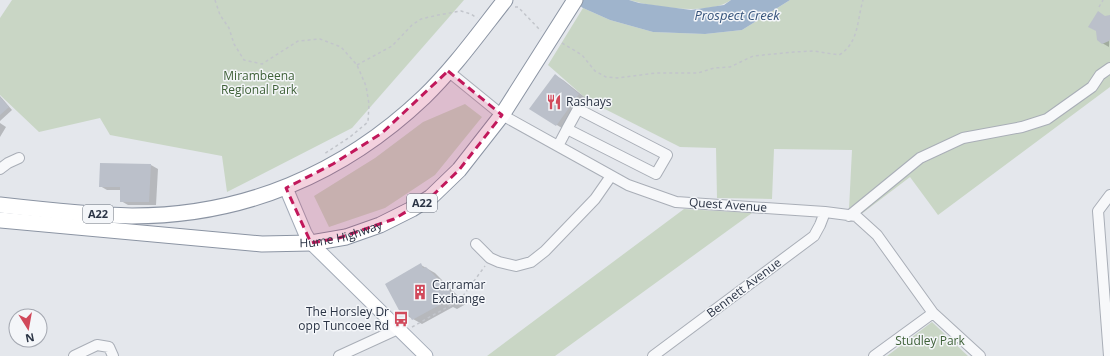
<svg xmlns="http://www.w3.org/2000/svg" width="1110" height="356" viewBox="0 0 1110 356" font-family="'Open Sans',sans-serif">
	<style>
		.green { fill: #c9d6c5 }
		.water { fill: #9fb4cc }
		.shadow { fill: #0003 }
		.building { fill: #bbc0ca }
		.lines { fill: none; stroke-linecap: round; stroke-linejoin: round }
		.minor-casing { stroke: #a9aeb7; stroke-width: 12 }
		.major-casing { stroke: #a3abb8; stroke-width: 15 }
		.highway-casing { stroke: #8b94a3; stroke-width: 17 }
		.path { stroke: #c2c5cb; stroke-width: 1.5; stroke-dasharray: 3 3; stroke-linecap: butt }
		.minor { stroke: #f7f8fa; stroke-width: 10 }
		.major { stroke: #fff; stroke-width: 13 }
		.highway { stroke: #fff; stroke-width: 15 }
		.marked { fill: #c2185b; fill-opacity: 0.2; stroke: #c2185b; stroke-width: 3; stroke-dasharray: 8 5; stroke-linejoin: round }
		.labels { text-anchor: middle; stroke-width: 3; stroke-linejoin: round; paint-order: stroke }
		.shield { fill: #f4f6f9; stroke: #676e7b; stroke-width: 1 }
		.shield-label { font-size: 11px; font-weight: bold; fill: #2b3445 }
		.park-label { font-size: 12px; fill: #3f6138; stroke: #f4f6f9 }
		.poi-label { font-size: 12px; fill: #2b3445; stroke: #f4f6f9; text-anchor: start }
		.street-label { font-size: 12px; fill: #2b3445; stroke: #f4f6f9 }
		.water-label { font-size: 13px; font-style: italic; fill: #34527a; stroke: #f4f6f9 }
	</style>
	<rect width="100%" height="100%" fill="#e4e7ec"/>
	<path class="green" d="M 12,0 L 464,0 L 352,128 L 227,192 L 222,156 L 110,135 L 100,118 L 39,132 L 0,95 L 0,18 Z
		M 629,0 L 731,0 C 709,16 654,7 629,0 Z
		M 790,0 L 1110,0 L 1110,87 L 938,215 L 910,177 L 860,215 L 849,209 L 852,150 L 774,149 L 772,199 L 717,198 L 716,148 L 680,147 L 589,101 L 548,65 L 583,8 L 610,20 L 653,32 L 705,34 L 742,30 Z
		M 465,104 L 482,117 L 435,175 L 385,208 L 329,227 L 314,196 L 375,158 L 423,122 Z
		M 684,209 L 752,213 L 555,356 L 487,356 Z
		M 932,322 L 968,356 L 887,356 Z"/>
	<path class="water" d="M 572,0 L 629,0 L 639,3 L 691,10 L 724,5 L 731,0 L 790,0 L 742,30 L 705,34 L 653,32 L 610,20 L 583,8 Z"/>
	<path class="shadow" d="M 1106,16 L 1110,16 L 1109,47 L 1102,43 Z
		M 555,75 L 563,80 L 587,99 L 565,130 L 531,109 Z
		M 0,96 L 12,110 L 0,121 Z
		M 0,123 L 6,127 L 0,137 Z
		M 151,165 L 158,169 L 156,205 L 128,205 L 121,201 L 121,190 L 107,190 L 100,186 Z
		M 421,265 L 435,273 L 466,304 L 457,309 L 453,307 L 422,324 L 402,313 Z"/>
	<path class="building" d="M 1098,11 L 1105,16 L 1110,15 L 1110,39 L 1109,41 L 1102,44 L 1097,40 L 1096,31 L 1088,27 Z
		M 555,74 L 579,94 L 556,126 L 529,109 Z
		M 0,97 L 9,107 L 0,115 Z
		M 100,163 L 151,164 L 149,202 L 120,202 L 120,187 L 99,187 Z
		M 421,263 L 423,268 L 426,267 L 458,299 L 447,305 L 445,302 L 412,320 L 407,311 L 401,314 L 385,284 Z"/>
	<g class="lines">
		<g class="minor-casing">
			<path id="minor" d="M 448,71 L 502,115 L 628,185 L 676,202 L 825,212 L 856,216 L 877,235 L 933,313 L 980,356
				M 578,109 L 667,155 L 656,174 L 567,129 Z
				M 558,146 L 567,129
				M 0,169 L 8,163 L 19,158
				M 849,216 L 920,158 L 963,138 L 1022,127 L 1047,119 L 1092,87 L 1100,75 L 1110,68
				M 476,244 L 490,258 L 499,262 L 516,266 L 531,262 L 545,251 L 595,199 L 611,176
				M 74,356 L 97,345 L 109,347 L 113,356
				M 339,356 L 398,329
				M 653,356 L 814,236 L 820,225 L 825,212
				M 874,356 L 933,313
				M 1109,356 L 1098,211 L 1110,195"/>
		</g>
		<g class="major-casing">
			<path id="major" d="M 286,188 L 305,233 L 311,243 L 426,356"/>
		</g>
		<g class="highway-casing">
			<g id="highway">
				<path d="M 0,205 C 44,210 88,215 132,216 C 244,216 343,174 424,97 C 454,68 479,33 505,0"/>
				<path id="s1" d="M 0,220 L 262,244 L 311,243 L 346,237 L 380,225 L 412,209 L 431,197 L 459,170 L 502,115 L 575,0"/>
			</g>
		</g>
		<path class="path" d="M 215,0 L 220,15 L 229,28 L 234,44 L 244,60 L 262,64 L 298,41 L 320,39 L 341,47 L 357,65 L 366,86 L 369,104 L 368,122 L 350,137 L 324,154
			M 515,7 L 518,7 L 541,31
			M 1099,7 L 1103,0
			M 562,43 L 582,55 L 595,71 L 606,77 L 617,78 L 656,73 L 698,73 L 714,68 L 730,67 L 753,56 L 794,52 L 814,51 L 839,55 C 859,43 857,20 863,0
			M 357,65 L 392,46 L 412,25 L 421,19 L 438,15 L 461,11 L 471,14 L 477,18
			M 412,327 L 460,300 L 485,266"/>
		<use href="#minor" class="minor"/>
		<use href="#major" class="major"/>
		<use href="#highway" class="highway"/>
	</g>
	<path class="marked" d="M 448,71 L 502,115 L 459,170 L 431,197 L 394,219 L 339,238 L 311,243 L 286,188 L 333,164 L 382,133 Z"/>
	<defs>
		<g id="restaurant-bare" transform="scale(1.2)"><path d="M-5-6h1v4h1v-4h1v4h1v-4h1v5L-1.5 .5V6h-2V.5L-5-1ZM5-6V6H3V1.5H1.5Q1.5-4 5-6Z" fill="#d1495b" stroke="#f4f6f9" stroke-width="2.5" paint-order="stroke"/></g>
		<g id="building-bare" transform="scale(1.2)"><path d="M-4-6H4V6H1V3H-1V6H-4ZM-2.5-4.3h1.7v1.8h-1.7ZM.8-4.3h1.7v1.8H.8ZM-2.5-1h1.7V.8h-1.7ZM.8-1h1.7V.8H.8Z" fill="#d1495b" stroke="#f4f6f9" stroke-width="2.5" paint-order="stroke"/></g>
		<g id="bus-bare" transform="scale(1.2)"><path d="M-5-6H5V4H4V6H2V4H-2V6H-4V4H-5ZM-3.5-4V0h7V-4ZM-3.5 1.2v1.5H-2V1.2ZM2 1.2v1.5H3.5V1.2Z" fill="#d1495b" stroke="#f4f6f9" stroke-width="2.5" paint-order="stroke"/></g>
	</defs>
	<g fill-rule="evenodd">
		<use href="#restaurant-bare" x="554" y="102"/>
		<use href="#building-bare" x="420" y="292"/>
		<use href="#bus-bare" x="401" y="319"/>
	</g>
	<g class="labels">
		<g class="shield">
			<rect x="407" y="194" width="30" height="18" rx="3"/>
			<rect x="83" y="205" width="30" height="18" rx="3"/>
		</g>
		<g class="shield-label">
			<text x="422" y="207">A22</text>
			<text x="98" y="218">A22</text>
		</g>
		<g class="park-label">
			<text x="259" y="80">Mirambeena<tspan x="259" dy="14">Regional Park</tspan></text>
			<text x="930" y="345">Studley Park</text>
		</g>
		<g class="poi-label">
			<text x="566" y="106">Rashays</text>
			<text x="432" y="289">Carramar<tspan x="432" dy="14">Exchange</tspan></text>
			<text x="389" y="316" text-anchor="end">The Horsley Dr<tspan x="389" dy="14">opp Tuncoee Rd</tspan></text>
		</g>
		<g class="street-label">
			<text transform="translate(728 205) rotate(4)" y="4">Quest Avenue</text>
			<text dy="4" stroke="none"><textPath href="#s1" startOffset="343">Hume Highway</textPath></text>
			<text transform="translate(744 288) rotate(-37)" y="4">Bennett Avenue</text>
		</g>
		<g class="water-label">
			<text x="737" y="20">Prospect Creek</text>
		</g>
	</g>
	<g transform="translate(28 328) rotate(169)"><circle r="19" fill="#f4f6f9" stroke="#a4a8b1"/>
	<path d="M0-3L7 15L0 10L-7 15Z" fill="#d1495b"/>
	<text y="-6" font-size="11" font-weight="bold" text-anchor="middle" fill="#2b3445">N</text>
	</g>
</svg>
